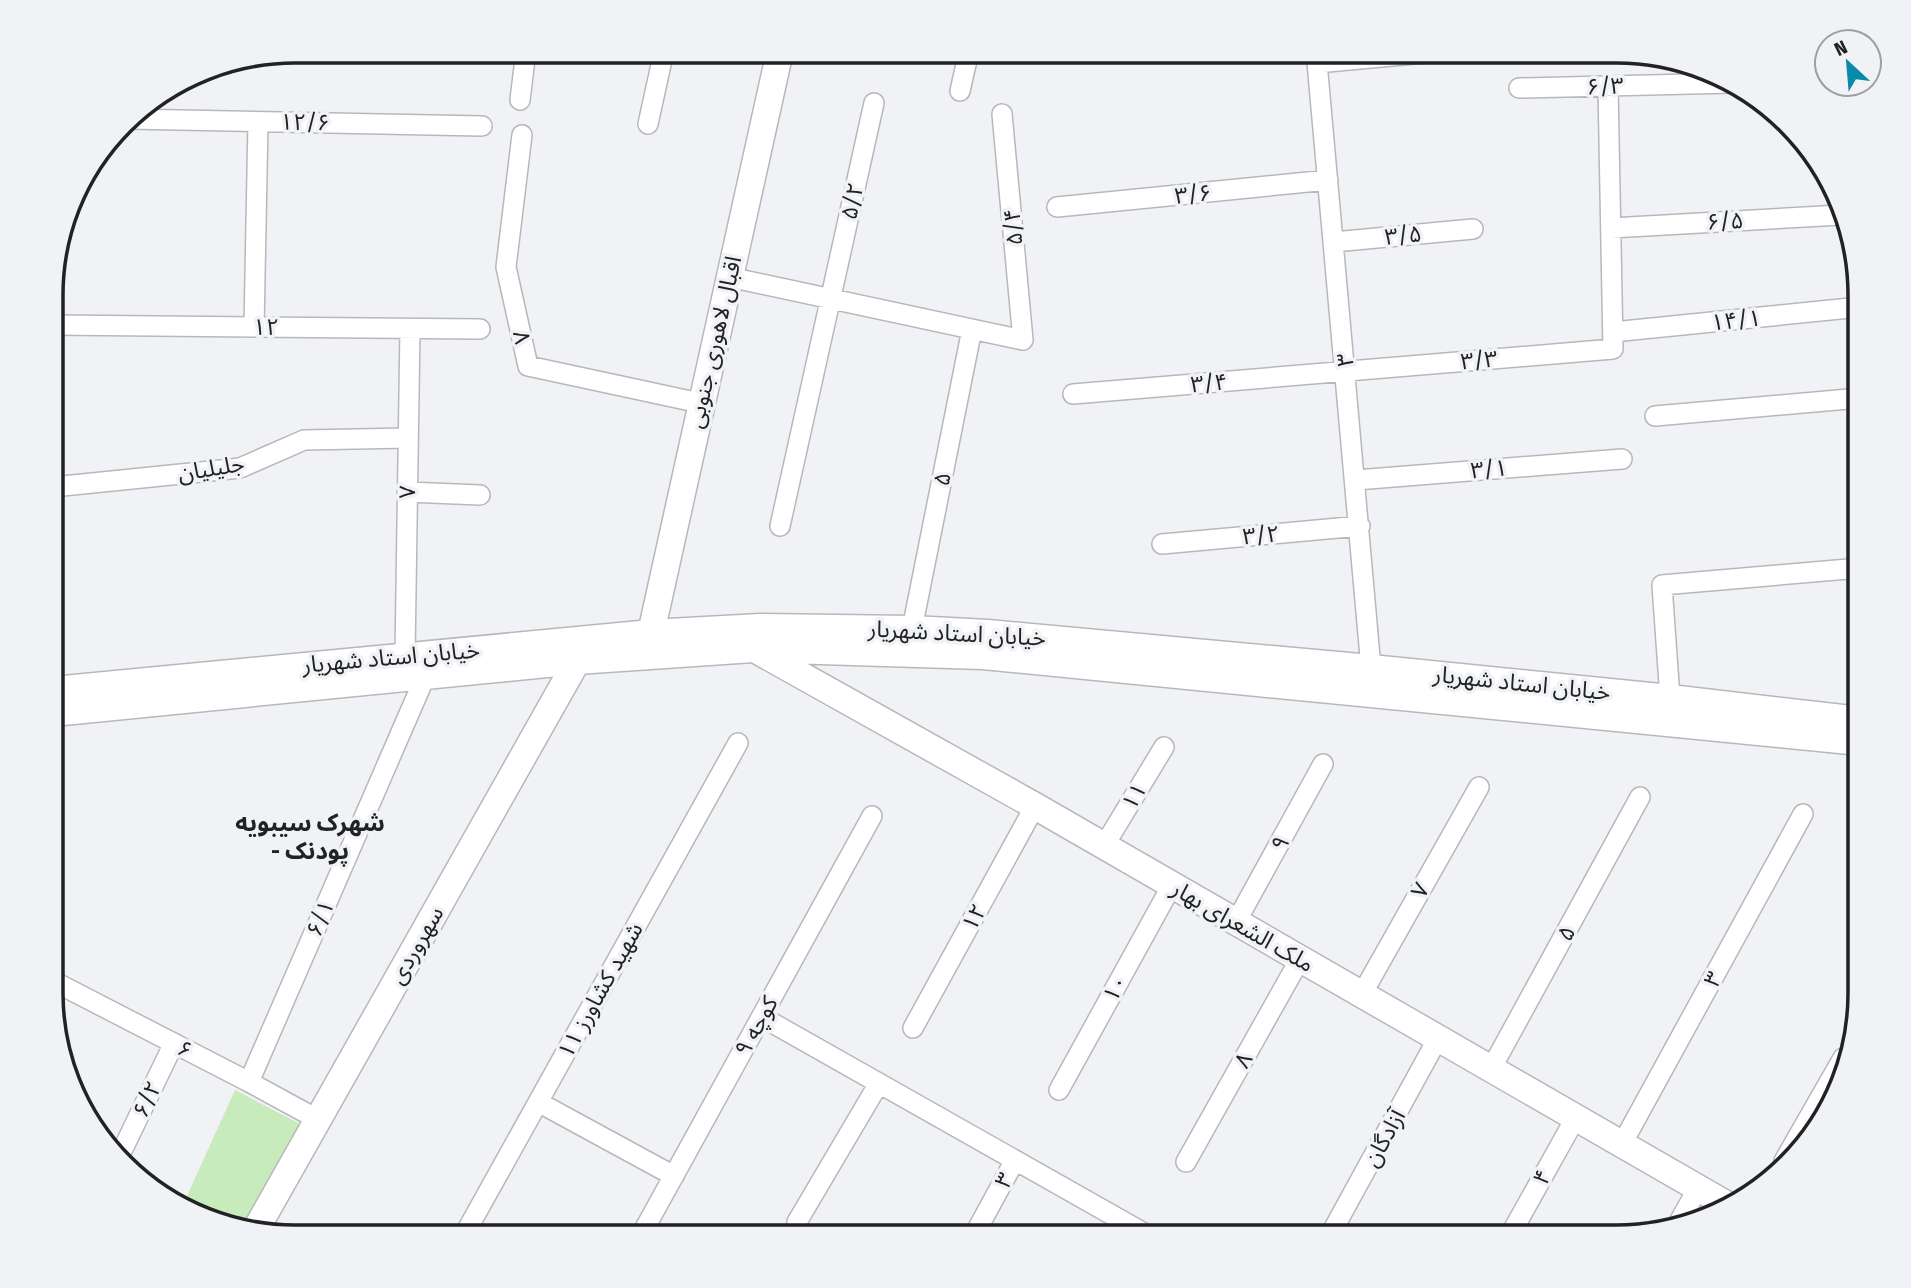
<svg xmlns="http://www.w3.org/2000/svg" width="1911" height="1288" viewBox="0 0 1911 1288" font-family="'Fira Sans Condensed','Noto Sans Arabic',sans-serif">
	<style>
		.green { fill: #c7ebbb }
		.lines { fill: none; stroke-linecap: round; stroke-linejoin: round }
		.street-casing { stroke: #b8b8bc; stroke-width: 22 }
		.secondary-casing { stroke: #b8b8bc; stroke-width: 29 }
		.street { stroke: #fff; stroke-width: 19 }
		.secondary { stroke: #fff; stroke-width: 26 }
		.labels { text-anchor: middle; stroke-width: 7; stroke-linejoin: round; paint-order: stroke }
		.street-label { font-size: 23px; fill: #212223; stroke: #f1f2f5 }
		.neighbourhood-label { font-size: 24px; font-weight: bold; fill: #212223; stroke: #f1f2f5 }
		.rim { fill: none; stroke: #212223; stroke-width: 3.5 }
	</style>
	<rect width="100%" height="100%" fill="#f1f2f5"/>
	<path class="green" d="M 235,1090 L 304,1126 L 247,1229 L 217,1224 L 182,1207 Z"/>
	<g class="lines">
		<g class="street-casing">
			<path id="street" d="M 1316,51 L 1371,668
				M 1317,63 L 1446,51
				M 1519,88 L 1733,83
				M 960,91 L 969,51
				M 520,100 L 526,51
				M 128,119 L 482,126
				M 648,124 L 664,51
				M 522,135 L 506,267 L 528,366 L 700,403
				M 1057,207 L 1328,180
				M 1611,228 L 1840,215
				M 1334,242 L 1473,229
				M 729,277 L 1023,340 L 1002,114
				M 53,325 L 480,329
				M 254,327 L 258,122
				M 1613,332 L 1860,307
				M 1073,394 L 1613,349 L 1608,86
				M 1655,416 L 1860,398
				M 1356,480 L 1622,459
				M 53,487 L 240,468 L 304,440 L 408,438
				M 407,492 L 480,495
				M 780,526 L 874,103
				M 1162,544 L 1360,526
				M 912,629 L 972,329
				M 405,655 L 410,329
				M 1670,698 L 1662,585 L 1860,568
				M 1104,846 L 1164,747
				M 1236,922 L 1323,764
				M 53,981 L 249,1082 L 317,1119
				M 1362,994 L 1479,787
				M 762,1017 L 1151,1237
				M 913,1028 L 1035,806
				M 1491,1069 L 1640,797
				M 249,1082 L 425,677
				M 1059,1090 L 1172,885
				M 538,1102 L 674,1176
				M 1622,1144 L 1803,814
				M 120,1155 L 174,1043
				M 1784,1161 L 1843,1058
				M 1186,1162 L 1300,959
				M 797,1222 L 879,1083
				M 1679,1222 L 1698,1188
				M 463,1237 L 738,743
				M 640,1237 L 872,816
				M 973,1237 L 1015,1160
				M 1329,1237 L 1438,1038
				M 1509,1237 L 1576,1117"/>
		</g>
		<g class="secondary-casing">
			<path id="secondary" d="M 651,633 L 780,51
				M 758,651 L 1035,806 L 1731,1207
				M 53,690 L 651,633 L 760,627 L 912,629 L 988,633 L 1371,668 L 1670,698 L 1860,720
				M 53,713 L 577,661 L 753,649 L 983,656 L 1860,742
				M 255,1231 L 577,661"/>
		</g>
		<use href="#street" class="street"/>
		<use href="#secondary" class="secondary"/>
	</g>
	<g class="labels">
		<g class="street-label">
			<text transform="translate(1605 86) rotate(-2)" y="8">۶/۳</text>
			<text transform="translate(305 122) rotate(1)" y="8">۱۲/۶</text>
			<text transform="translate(1193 194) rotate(-6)" y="8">۳/۶</text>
			<text transform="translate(852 201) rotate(-78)" y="8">۵/۲</text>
			<text transform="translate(1725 221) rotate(-3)" y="8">۶/۵</text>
			<text transform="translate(1013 227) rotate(-95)" y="8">۵/۴</text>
			<text transform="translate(1403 235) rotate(-6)" y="8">۳/۵</text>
			<text transform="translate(1736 320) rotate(-6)" y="8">۱۴/۱</text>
			<text x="266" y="335">۱۲</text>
			<text transform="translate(522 337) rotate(77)" y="8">۸</text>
			<text transform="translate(714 342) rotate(-77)" y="8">اقبال لاهوری جنوبی</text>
			<text transform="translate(1345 360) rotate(-95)" y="8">۳</text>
			<text transform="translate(1479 360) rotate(-5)" y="8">۳/۳</text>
			<text transform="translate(1209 383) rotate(-5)" y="8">۳/۴</text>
			<text transform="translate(211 468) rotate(-9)" y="8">جلیلیان</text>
			<text transform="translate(1489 469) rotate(-5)" y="8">۳/۱</text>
			<text transform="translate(942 479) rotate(-79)" y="8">۵</text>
			<text transform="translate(407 492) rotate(-89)" y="8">۷</text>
			<text transform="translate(1261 535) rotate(-5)" y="8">۳/۲</text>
			<text transform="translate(957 633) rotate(3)" y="8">خیابان استاد شهریار</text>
			<text transform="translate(391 657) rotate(-5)" y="8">خیابان استاد شهریار</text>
			<text transform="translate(1522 683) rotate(6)" y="8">خیابان استاد شهریار</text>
			<text transform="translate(1134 796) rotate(-59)" y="8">۱۱</text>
			<text transform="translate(1280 843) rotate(-61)" y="8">۹</text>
			<text transform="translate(1420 890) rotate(-61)" y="8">۷</text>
			<text transform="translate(974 917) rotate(-61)" y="8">۱۲</text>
			<text transform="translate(320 918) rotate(-67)" y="8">۶/۱</text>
			<text transform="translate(1243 926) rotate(30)" y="8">ملک الشعرای بهار</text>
			<text transform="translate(1566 933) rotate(-61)" y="8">۵</text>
			<text transform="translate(416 945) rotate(-60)" y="8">سهروردی</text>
			<text transform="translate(1713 979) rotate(-61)" y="8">۳</text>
			<text transform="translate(1115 988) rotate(-61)" y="8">۱۰</text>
			<text transform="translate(600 990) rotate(-61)" y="8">۱۱ شهید کشاورز</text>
			<text transform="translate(756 1026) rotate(-61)" y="8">کوچه ۹</text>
			<text transform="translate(185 1049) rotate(27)" y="8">۶</text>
			<text transform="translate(1243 1060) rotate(-61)" y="8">۸</text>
			<text transform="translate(147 1099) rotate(-64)" y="8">۶/۲</text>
			<text transform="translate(1384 1138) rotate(-61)" y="8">آزادگان</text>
			<text transform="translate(1542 1177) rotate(-61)" y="8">۴</text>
			<text transform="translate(1004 1180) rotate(-61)" y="8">۳</text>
		</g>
		<g class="neighbourhood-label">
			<text x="310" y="831">شهرک سیبویه<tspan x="310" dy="28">- پودنک</tspan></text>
		</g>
	</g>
	<path d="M0 0H1911V1288H0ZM295 63H1616A232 232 0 0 1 1848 295V993A232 232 0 0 1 1616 1225H295A232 232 0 0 1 63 993V295A232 232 0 0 1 295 63Z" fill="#f1f2f5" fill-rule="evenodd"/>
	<path class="rim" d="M295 63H1616A232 232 0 0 1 1848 295V993A232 232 0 0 1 1616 1225H295A232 232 0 0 1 63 993V295A232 232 0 0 1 295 63Z"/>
	<g transform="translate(1848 63) rotate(334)"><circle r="33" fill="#f1f2f5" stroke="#9e9fa1" stroke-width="2"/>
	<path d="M0-5L12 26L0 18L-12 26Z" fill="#088aab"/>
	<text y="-10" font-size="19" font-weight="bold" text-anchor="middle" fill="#212223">N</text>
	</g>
</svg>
